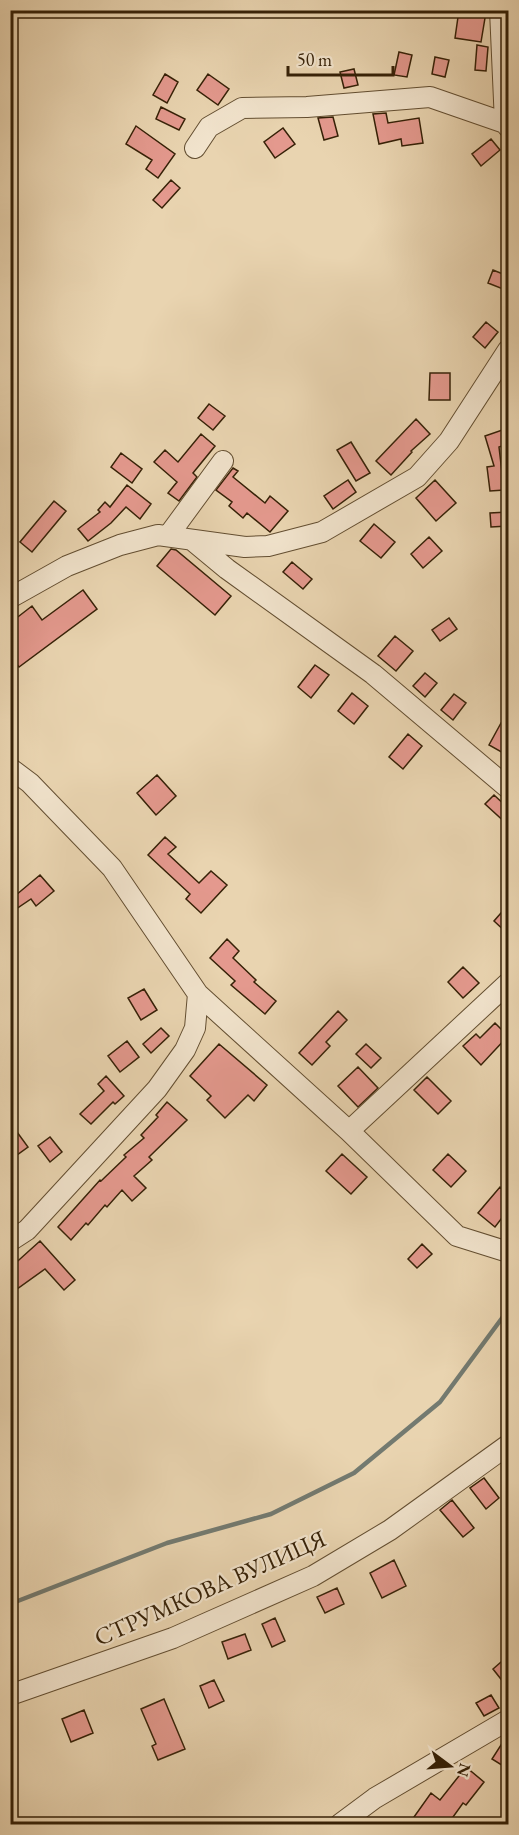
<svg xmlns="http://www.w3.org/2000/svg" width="519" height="1835" viewBox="0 0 519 1835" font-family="'EB Garamond',serif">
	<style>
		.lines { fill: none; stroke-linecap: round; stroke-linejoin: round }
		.stream { stroke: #737a70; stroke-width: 4.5 }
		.building { fill: #e4998e; stroke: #362107; stroke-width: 1.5 }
		.minor-casing { stroke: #634e31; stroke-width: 22 }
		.minor { stroke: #f1e3cc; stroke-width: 20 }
		.labels { text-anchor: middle; stroke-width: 4.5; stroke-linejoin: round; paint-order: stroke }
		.street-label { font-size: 24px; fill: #362107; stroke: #f1e3cc }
	</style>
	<rect width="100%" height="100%" fill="#e9d4b0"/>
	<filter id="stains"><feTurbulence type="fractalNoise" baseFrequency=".00333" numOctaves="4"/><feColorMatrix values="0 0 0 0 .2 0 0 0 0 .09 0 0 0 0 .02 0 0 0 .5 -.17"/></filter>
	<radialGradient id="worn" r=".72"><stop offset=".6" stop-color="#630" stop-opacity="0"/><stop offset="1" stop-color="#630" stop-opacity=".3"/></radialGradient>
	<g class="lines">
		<path class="stream" d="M 10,1604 L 167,1543 L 271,1514 L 354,1473 L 440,1402 L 508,1310"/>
	</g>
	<path class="building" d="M 459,10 L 486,12 L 481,42 L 455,38 Z
		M 477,45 L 488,47 L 486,71 L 475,70 Z
		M 399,52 L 412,55 L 407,77 L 394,75 Z
		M 435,57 L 449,60 L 445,77 L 432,74 Z
		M 354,69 L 358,85 L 344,88 L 340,72 Z
		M 165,74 L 178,82 L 167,103 L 153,95 Z
		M 208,74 L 229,89 L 218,105 L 197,90 Z
		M 161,107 L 185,119 L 179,130 L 156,119 Z
		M 386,113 L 388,123 L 419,118 L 423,143 L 402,146 L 401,139 L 379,144 L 373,114 Z
		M 333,117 L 338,136 L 324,140 L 318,118 Z
		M 136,126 L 175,154 L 158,178 L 146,169 L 152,160 L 126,144 Z
		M 283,128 L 295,144 L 275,158 L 264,142 Z
		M 491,139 L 500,150 L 481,166 L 472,154 Z
		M 171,180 L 180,188 L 162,208 L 153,200 Z
		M 493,270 L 508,276 L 508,291 L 488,283 Z
		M 486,322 L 498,332 L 485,348 L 473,337 Z
		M 430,373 L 450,373 L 450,400 L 429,400 Z
		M 209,404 L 225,416 L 213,430 L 198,418 Z
		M 416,419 L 430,434 L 411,451 L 412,452 L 391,475 L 376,461 Z
		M 508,428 L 508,444 L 499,447 L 504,490 L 490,491 L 487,467 L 494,466 L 485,436 Z
		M 201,434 L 215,446 L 193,473 L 197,477 L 179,501 L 168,493 L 177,482 L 154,462 L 165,450 L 178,462 Z
		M 351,442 L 370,473 L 356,481 L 337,450 Z
		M 121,453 L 142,469 L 132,483 L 111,467 Z
		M 233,468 L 238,471 L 233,477 L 265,503 L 270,496 L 288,511 L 270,532 L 247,513 L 243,518 L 229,506 L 232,502 L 216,490 Z
		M 348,480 L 356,492 L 333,509 L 324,496 Z
		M 435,480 L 456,503 L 436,521 L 416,498 Z
		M 127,485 L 151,504 L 140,519 L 126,507 L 111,523 L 88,541 L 78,529 L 100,512 L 98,510 L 105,502 L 110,507 Z
		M 54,501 L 66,511 L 32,552 L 20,542 Z
		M 508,512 L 508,526 L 491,527 L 490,513 Z
		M 374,524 L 395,542 L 381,558 L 360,541 Z
		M 429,537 L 442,551 L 423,568 L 411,554 Z
		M 171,549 L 176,550 L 231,596 L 215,615 L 157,566 Z
		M 292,562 L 312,579 L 303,589 L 283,572 Z
		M 83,590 L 97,609 L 19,667 L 10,656 L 10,623 L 32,606 L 42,620 Z
		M 449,618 L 457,629 L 440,641 L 432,630 Z
		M 395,636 L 413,651 L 396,671 L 378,656 Z
		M 315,665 L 329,675 L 311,698 L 298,687 Z
		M 425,673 L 437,683 L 425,697 L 413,686 Z
		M 352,693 L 368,706 L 354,724 L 338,711 Z
		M 454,694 L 466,703 L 453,720 L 441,710 Z
		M 501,723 L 508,728 L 508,748 L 505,754 L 489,745 Z
		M 408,734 L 422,746 L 403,769 L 389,757 Z
		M 157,775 L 176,796 L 156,815 L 137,793 Z
		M 494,795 L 508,808 L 508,825 L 485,804 Z
		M 165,837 L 176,847 L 168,854 L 199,883 L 211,871 L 227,885 L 201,913 L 186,899 L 190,894 L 148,855 Z
		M 40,875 L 54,891 L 36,906 L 31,899 L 10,913 L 10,900 Z
		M 508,905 L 508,934 L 494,921 Z
		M 227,939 L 239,951 L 233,958 L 256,980 L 254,982 L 276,1001 L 265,1014 L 231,985 L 235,981 L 210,958 Z
		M 463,967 L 479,983 L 463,998 L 448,982 Z
		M 144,989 L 157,1010 L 141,1020 L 128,998 Z
		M 338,1011 L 347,1020 L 326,1042 L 330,1046 L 312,1065 L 299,1053 Z
		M 495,1023 L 508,1036 L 481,1065 L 463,1046 L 476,1034 L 480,1038 Z
		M 161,1028 L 169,1036 L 151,1053 L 143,1044 Z
		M 127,1041 L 139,1057 L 120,1072 L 108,1056 Z
		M 219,1044 L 267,1085 L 254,1101 L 248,1095 L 225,1118 L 207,1100 L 211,1096 L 190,1076 Z
		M 366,1044 L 381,1058 L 371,1068 L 356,1054 Z
		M 358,1067 L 378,1088 L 358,1107 L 338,1086 Z
		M 106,1076 L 124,1096 L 115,1104 L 113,1102 L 91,1124 L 80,1114 L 104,1091 L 98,1084 Z
		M 427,1077 L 451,1101 L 438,1114 L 414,1090 Z
		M 167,1102 L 187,1120 L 149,1157 L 152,1160 L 134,1176 L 146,1188 L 132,1201 L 122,1190 L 107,1207 L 105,1205 L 88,1225 L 86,1223 L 71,1240 L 58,1227 L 100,1180 L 101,1181 L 126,1157 L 124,1155 L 144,1138 L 141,1135 L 158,1117 L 156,1115 Z
		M 17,1132 L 28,1147 L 10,1160 L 10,1137 Z
		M 50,1137 L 62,1152 L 50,1162 L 38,1146 Z
		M 342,1154 L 367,1177 L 351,1194 L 326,1171 Z
		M 448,1154 L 466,1171 L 451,1187 L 433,1170 Z
		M 500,1187 L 508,1194 L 508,1210 L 495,1227 L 478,1213 Z
		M 40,1241 L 75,1280 L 64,1290 L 45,1269 L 10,1294 L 10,1268 Z
		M 422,1244 L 432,1254 L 417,1268 L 408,1259 Z
		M 484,1478 L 499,1498 L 486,1509 L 470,1488 Z
		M 452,1500 L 474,1528 L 463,1537 L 440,1510 Z
		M 394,1560 L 406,1586 L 382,1598 L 370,1573 Z
		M 337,1588 L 344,1604 L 325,1613 L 317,1597 Z
		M 275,1618 L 285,1641 L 272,1647 L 262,1624 Z
		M 245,1634 L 251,1650 L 228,1659 L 222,1642 Z
		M 508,1656 L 508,1688 L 493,1669 Z
		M 214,1680 L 224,1701 L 209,1708 L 200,1686 Z
		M 491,1695 L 499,1708 L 484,1716 L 476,1703 Z
		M 164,1699 L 185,1749 L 158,1760 L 152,1746 L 156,1744 L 141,1709 Z
		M 84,1710 L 93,1733 L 71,1742 L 62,1719 Z
		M 508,1734 L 508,1769 L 492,1759 Z
		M 466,1767 L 484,1782 L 466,1805 L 463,1803 L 448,1824 L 409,1824 L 431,1793 L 440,1800 Z"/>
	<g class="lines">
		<g class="minor-casing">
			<path id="minor" d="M 500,10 L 505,123 L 508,127
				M 195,148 L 209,127 L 242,108 L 307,107 L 430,97 L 505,123
				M 168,536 L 223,461
				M 192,540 L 227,569 L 373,674 L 508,788
				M 10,598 L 67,566 L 120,545 L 158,535 L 245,547 L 268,546 L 322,532 L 417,477 L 449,441 L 508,350
				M 10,768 L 30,783 L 112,868 L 198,994 L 349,1131 L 457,1236 L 508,1252
				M 349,1131 L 508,983
				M 10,1241 L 27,1230 L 157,1089 L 185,1050 L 195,1028 L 198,994
				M 10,1695 L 173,1638 L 313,1576 L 390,1530 L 508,1445
				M 340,1824 L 375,1798 L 508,1720"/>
		</g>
		<use href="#minor" class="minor"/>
	</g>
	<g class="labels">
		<g class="street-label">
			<text transform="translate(210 1588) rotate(-24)" y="8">СТРУМКОВА ВУЛИЦЯ</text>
		</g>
	</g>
	<rect width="519" height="1835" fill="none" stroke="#e9d4b0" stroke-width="36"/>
	<rect x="12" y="12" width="495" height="1811" fill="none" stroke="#362107" stroke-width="3"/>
	<rect x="18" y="18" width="483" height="1799" fill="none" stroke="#362107" stroke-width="1.5"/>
	<g transform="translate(450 1766) rotate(106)" stroke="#f1e3cc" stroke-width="4.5" paint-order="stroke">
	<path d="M0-4.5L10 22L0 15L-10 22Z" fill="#362107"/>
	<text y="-9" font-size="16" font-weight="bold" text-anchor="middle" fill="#362107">N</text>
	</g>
	<path d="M288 66v9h105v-9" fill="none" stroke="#362107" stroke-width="3"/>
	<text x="297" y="66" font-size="18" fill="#362107" stroke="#f1e3cc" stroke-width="4.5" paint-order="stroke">50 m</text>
	<rect width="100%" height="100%" filter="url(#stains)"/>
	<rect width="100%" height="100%" fill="url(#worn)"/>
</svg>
